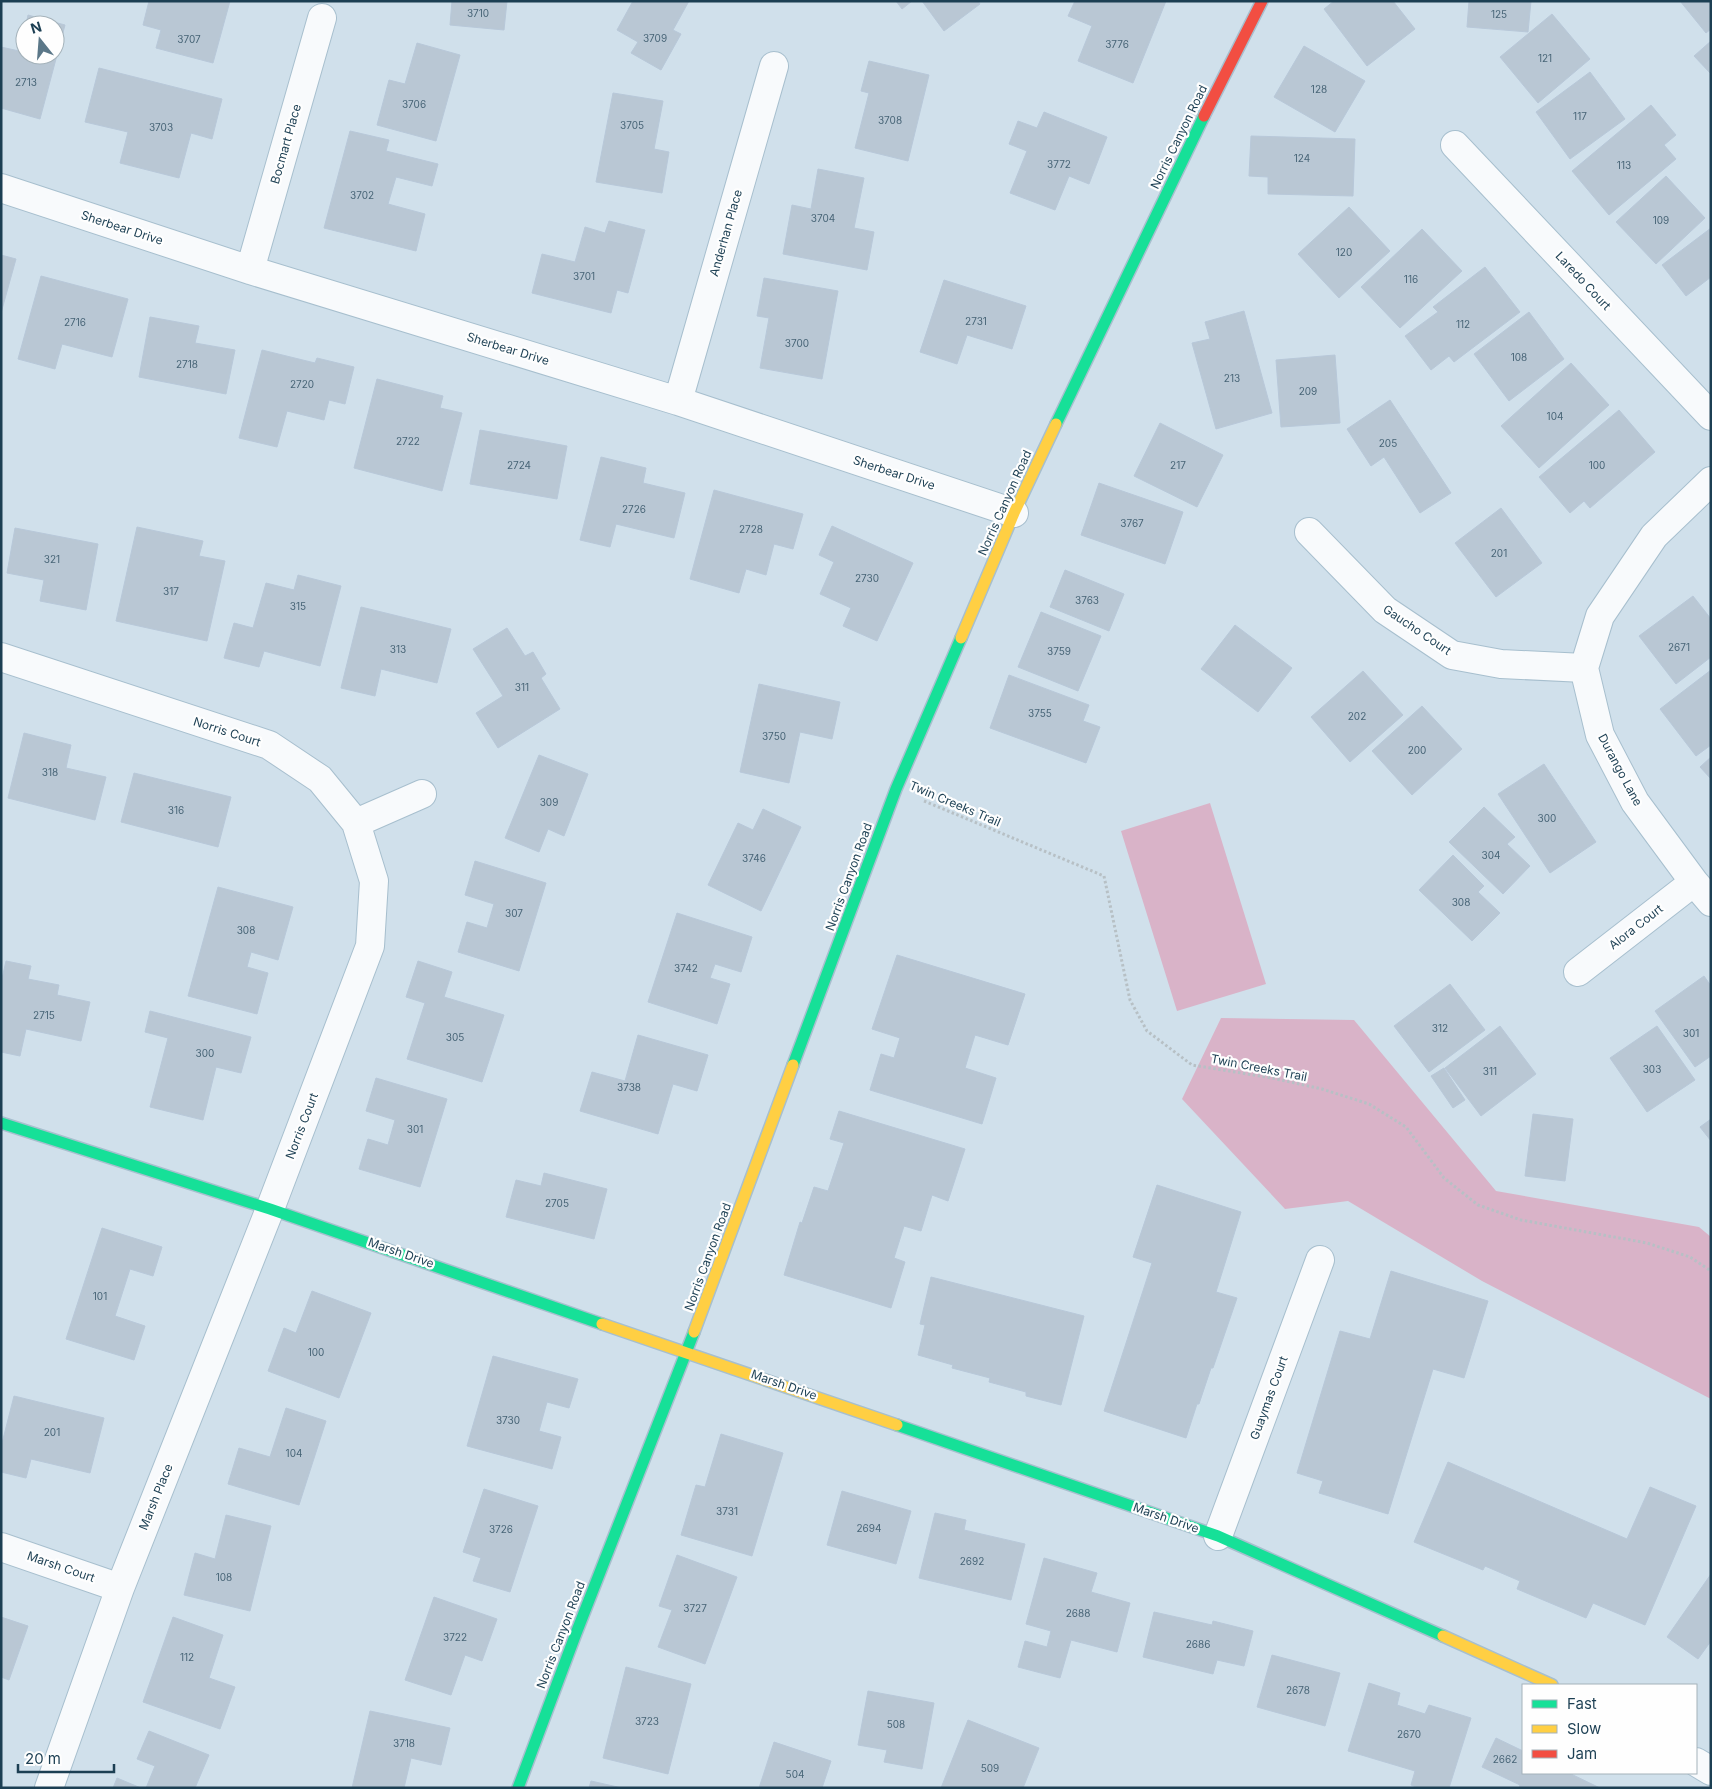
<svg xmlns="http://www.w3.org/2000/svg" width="1712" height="1789" viewBox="0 0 1712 1789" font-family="Inter,sans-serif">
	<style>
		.green { fill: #d9b3c8 }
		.building { fill: #b9c7d4; stroke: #b8c8d9 }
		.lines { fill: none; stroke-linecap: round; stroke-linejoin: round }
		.street-casing { stroke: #a7bfce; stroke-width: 30 }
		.fast-casing { stroke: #a7bfce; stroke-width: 14 }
		.slow-casing { stroke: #a7bfce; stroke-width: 14 }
		.jam-casing { stroke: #a7bfce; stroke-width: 14 }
		.path { stroke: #b7c0c5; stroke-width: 3; stroke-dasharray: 2.5 2.5; stroke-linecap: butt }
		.street { stroke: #f8fafc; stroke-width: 28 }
		.fast { stroke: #16e098; stroke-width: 11 }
		.slow { stroke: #ffcf43; stroke-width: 11 }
		.jam { stroke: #f24e42; stroke-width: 11 }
		.labels { text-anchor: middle; stroke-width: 4.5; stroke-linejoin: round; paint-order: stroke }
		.number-label { font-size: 10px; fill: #486577 }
		.street-label { font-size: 12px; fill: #1c3f53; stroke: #fefefe }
	</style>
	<rect width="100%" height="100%" fill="#d0e0eb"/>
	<path class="green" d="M 1210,803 L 1266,984 L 1177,1011 L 1121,831 Z
		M 1221,1018 L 1354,1020 L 1496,1191 L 1699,1227 L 1711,1237 L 1711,1399 L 1482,1281 L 1348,1201 L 1285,1209 L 1182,1099 Z"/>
	<path class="building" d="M 149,1 L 230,1 L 213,63 L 156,48 L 161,30 L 143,25 Z
		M 452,1 L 507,1 L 504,30 L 450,25 Z
		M 633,1 L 689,1 L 673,30 L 681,34 L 661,70 L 631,53 L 638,42 L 617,30 Z
		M 896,1 L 912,1 L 902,9 Z
		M 922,1 L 978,1 L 980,4 L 944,31 Z
		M 1075,1 L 1166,1 L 1133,83 L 1078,61 L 1092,26 L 1068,16 Z
		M 1334,1 L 1393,1 L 1415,29 L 1367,66 L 1324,9 Z
		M 1469,1 L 1531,1 L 1528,32 L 1467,27 Z
		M 1680,1 L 1711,1 L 1711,29 L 1706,33 Z
		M 1552,14 L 1590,59 L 1538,103 L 1500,57 Z
		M 28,15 L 65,25 L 40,119 L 1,108 L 1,47 L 19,51 L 25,28 L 25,55 L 55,55 L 55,25 L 26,25 Z
		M 1711,41 L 1711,74 L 1694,56 Z
		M 417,43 L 460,55 L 436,141 L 377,125 L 389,80 L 405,84 Z
		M 1304,46 L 1365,81 L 1335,132 L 1274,97 Z
		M 869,61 L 929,75 L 908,161 L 855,148 L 869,93 L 861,91 Z
		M 99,68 L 222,99 L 212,139 L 191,133 L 179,178 L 120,163 L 128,132 L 85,122 Z
		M 1590,72 L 1625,119 L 1570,159 L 1536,112 Z
		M 613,93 L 663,101 L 654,149 L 669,152 L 662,193 L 596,182 Z
		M 1651,105 L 1676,135 L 1664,145 L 1676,159 L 1609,215 L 1572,171 Z
		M 1044,112 L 1107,137 L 1089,184 L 1069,176 L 1055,210 L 1010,193 L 1027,151 L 1009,144 L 1018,121 L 1037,128 Z
		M 350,131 L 389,140 L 386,151 L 438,164 L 432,186 L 396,177 L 388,204 L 425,214 L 416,251 L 324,228 Z
		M 1251,136 L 1355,139 L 1353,196 L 1268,194 L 1268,177 L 1249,176 Z
		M 818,169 L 864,178 L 854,228 L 874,232 L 867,270 L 783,254 L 792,205 L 811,209 Z
		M 1666,176 L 1705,218 L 1656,264 L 1616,222 Z
		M 1349,207 L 1390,251 L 1339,298 L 1298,254 Z
		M 609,221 L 645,230 L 628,293 L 617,290 L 611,313 L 532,293 L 542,254 L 575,262 L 585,227 L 605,233 Z
		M 1711,228 L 1711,277 L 1686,296 L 1662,265 Z
		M 1422,229 L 1462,271 L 1400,328 L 1361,287 Z
		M 1,255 L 16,259 L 1,313 Z
		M 1485,267 L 1520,312 L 1454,362 L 1449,356 L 1431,370 L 1405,336 L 1438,312 L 1433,307 Z
		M 41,276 L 128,299 L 112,357 L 62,344 L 55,369 L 18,359 Z
		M 764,278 L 838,291 L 822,379 L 760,368 L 769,318 L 757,316 Z
		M 944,280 L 1026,306 L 1012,349 L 967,335 L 957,364 L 920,352 Z
		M 1244,311 L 1272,413 L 1216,429 L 1192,343 L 1210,339 L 1205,322 Z
		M 1529,312 L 1564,359 L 1509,401 L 1474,354 Z
		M 150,317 L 199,326 L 195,343 L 235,350 L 226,394 L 139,377 Z
		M 262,350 L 315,363 L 317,358 L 354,367 L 345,404 L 329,400 L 324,420 L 287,411 L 277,447 L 239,438 Z
		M 1335,355 L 1340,423 L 1281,427 L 1276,360 Z
		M 1571,363 L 1609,405 L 1539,468 L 1501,426 Z
		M 377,379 L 443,396 L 440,408 L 462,413 L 442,491 L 354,468 Z
		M 1390,400 L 1451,493 L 1420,513 L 1384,457 L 1371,466 L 1347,429 Z
		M 1619,410 L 1655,452 L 1590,508 L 1584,501 L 1570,513 L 1539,477 Z
		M 1160,423 L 1223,455 L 1197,507 L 1134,476 Z
		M 480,430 L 567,446 L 557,499 L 470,484 Z
		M 601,457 L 646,468 L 643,483 L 685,493 L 674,538 L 616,524 L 610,547 L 580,540 Z
		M 1099,483 L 1183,512 L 1165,564 L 1081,535 Z
		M 714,490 L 803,514 L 793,549 L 774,544 L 766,575 L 746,569 L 739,593 L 690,579 Z
		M 1501,508 L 1542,563 L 1496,597 L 1455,543 Z
		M 832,526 L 913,563 L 877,641 L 843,626 L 851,608 L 820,594 L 834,562 L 819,555 Z
		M 137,527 L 203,541 L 199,556 L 225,561 L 207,641 L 116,621 Z
		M 15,528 L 98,544 L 86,610 L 40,601 L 44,580 L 7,573 Z
		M 1065,570 L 1124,594 L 1109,631 L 1050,607 Z
		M 298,575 L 341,586 L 320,666 L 264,651 L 259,667 L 224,658 L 234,623 L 253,628 L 266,583 L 294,590 Z
		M 1693,596 L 1711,619 L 1711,657 L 1676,684 L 1639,636 Z
		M 361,607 L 451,629 L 437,683 L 381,669 L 375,696 L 341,688 Z
		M 1041,612 L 1101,636 L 1078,691 L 1018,667 Z
		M 1235,625 L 1292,668 L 1258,712 L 1201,669 Z
		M 507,628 L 525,656 L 533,652 L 546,674 L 541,678 L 560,709 L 498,748 L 476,713 L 503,696 L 473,649 Z
		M 1711,670 L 1711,745 L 1696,756 L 1660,709 Z
		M 1363,671 L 1403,715 L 1350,762 L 1311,717 Z
		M 1009,675 L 1089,705 L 1083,721 L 1100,727 L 1086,763 L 990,728 Z
		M 759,684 L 840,702 L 832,739 L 800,732 L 789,783 L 740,772 Z
		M 1422,706 L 1462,749 L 1412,795 L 1372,751 Z
		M 24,733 L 71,745 L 66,768 L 106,777 L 95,820 L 8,798 Z
		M 539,755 L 588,774 L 564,836 L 548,829 L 539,852 L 505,838 Z
		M 1711,757 L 1711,779 L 1700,767 Z
		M 1544,764 L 1596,842 L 1550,873 L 1498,794 Z
		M 134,773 L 231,797 L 218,847 L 121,822 Z
		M 1484,807 L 1515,837 L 1507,844 L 1530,866 L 1503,894 L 1449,842 Z
		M 763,809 L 801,827 L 761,911 L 708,885 L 738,823 L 753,830 Z
		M 1453,855 L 1484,886 L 1478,892 L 1500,913 L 1472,941 L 1419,890 Z
		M 475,861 L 546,883 L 519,971 L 458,952 L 467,922 L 487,928 L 494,904 L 465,895 Z
		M 218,887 L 293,907 L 278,960 L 251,952 L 247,967 L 268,973 L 257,1014 L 188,996 Z
		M 677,913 L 752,937 L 741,972 L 715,964 L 710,978 L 730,984 L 717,1024 L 648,1002 Z
		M 897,955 L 1025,994 L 1008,1045 L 975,1035 L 965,1068 L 996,1078 L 982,1124 L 870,1090 L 881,1054 L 894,1058 L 900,1038 L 872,1029 Z
		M 6,961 L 31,966 L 28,979 L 59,985 L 57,995 L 90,1002 L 81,1041 L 26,1029 L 20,1056 L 1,1052 L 1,983 Z
		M 418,961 L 452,972 L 444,997 L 504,1015 L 482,1082 L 407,1059 L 425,1003 L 406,997 Z
		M 1704,976 L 1711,986 L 1711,1056 L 1695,1067 L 1655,1011 Z
		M 1450,984 L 1485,1030 L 1429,1072 L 1394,1026 Z
		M 150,1011 L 251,1037 L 241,1073 L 216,1067 L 203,1120 L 150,1107 L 168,1038 L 145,1032 Z
		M 1500,1026 L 1536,1074 L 1481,1116 L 1445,1068 Z
		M 1657,1026 L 1695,1080 L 1647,1112 L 1610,1058 Z
		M 638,1035 L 708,1055 L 697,1091 L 673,1084 L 658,1134 L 580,1111 L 592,1072 L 625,1081 Z
		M 1444,1068 L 1465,1100 L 1453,1108 L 1431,1076 Z
		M 376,1078 L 447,1099 L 420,1187 L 359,1169 L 368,1139 L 388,1145 L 395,1120 L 366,1111 Z
		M 839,1111 L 965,1149 L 948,1201 L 932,1195 L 921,1231 L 904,1226 L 894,1258 L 905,1262 L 891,1308 L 784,1275 L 800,1222 L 802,1223 L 814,1187 L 828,1191 L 844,1143 L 830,1139 Z
		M 1533,1114 L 1573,1119 L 1565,1181 L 1525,1176 Z
		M 1711,1119 L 1711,1141 L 1700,1127 Z
		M 544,1173 L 607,1189 L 594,1239 L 506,1217 L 516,1180 L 541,1186 Z
		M 1157,1185 L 1241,1212 L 1216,1292 L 1237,1298 L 1213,1368 L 1211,1368 L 1199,1404 L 1197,1404 L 1186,1438 L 1104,1411 L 1152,1263 L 1133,1257 Z
		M 102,1228 L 162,1247 L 153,1276 L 130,1269 L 115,1316 L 145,1326 L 134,1360 L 66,1339 Z
		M 1391,1271 L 1488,1301 L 1464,1378 L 1433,1369 L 1388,1514 L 1319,1493 L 1323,1481 L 1297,1473 L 1340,1331 L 1370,1339 Z
		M 931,1277 L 1084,1316 L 1061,1405 L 1026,1396 L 1026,1392 L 989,1382 L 990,1378 L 952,1368 L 953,1365 L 918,1355 L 925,1325 L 920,1324 Z
		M 312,1291 L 371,1313 L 339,1398 L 268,1371 L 284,1328 L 296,1333 Z
		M 493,1356 L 578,1379 L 569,1408 L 547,1402 L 539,1431 L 561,1437 L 552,1469 L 467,1446 Z
		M 14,1396 L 104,1418 L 90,1473 L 31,1459 L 26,1478 L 1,1472 L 1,1447 Z
		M 286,1408 L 326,1421 L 299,1505 L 228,1484 L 239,1448 L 270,1457 Z
		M 721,1434 L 783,1453 L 752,1556 L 681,1535 L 696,1485 L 705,1487 Z
		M 1448,1462 L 1627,1539 L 1650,1487 L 1696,1506 L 1645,1625 L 1593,1603 L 1586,1618 L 1517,1589 L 1520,1581 L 1485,1566 L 1483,1570 L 1414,1542 Z
		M 484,1489 L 538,1506 L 510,1592 L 473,1581 L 481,1558 L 463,1552 Z
		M 842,1491 L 911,1511 L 896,1564 L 827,1545 Z
		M 935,1513 L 966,1520 L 964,1530 L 1025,1544 L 1011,1600 L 919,1578 Z
		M 226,1515 L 271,1526 L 250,1611 L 184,1595 L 195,1553 L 215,1559 Z
		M 677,1555 L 737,1577 L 705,1664 L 658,1647 L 672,1610 L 659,1606 Z
		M 1044,1558 L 1097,1573 L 1091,1592 L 1130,1603 L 1117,1652 L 1071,1640 L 1060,1678 L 1018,1667 L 1025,1641 L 1047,1647 L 1051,1631 L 1026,1624 Z
		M 1711,1574 L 1711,1641 L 1698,1659 L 1667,1637 Z
		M 434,1597 L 497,1619 L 482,1661 L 465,1655 L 451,1695 L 405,1680 Z
		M 1154,1612 L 1212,1625 L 1213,1621 L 1253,1631 L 1244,1666 L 1217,1660 L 1213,1674 L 1143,1657 Z
		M 1,1617 L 28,1626 L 9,1680 L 1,1677 Z
		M 173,1617 L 223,1635 L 209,1678 L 235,1687 L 220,1729 L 143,1702 Z
		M 1272,1655 L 1340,1673 L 1325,1726 L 1257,1707 Z
		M 626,1667 L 691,1684 L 668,1774 L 603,1758 Z
		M 1369,1683 L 1400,1693 L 1397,1705 L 1425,1714 L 1429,1705 L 1471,1718 L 1449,1788 L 1419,1788 L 1411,1785 L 1415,1771 L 1348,1751 Z
		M 868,1691 L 934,1703 L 922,1769 L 884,1762 L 887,1750 L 858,1745 Z
		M 370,1711 L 450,1728 L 441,1765 L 411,1758 L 404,1788 L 352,1788 Z
		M 968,1720 L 1039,1748 L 1023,1788 L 941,1788 Z
		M 149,1731 L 209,1755 L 195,1788 L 146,1788 L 155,1766 L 137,1759 Z
		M 1496,1738 L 1523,1751 L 1523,1773 L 1569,1773 L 1600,1788 L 1519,1788 L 1520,1785 L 1482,1767 Z
		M 774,1742 L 831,1761 L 822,1788 L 759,1788 Z
		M 117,1778 L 141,1788 L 113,1788 Z
		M 591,1781 L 622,1788 L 589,1788 Z"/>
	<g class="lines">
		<g class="street-casing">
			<path id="street" d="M 1455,145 L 1711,416
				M 1,188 L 250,270 L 678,401 L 1014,513
				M 250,270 L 322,18
				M 678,401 L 774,66
				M 1711,481 L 1654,536 L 1600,616 L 1584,668 L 1600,735 L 1635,802 L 1694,882 L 1711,902
				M 1309,532 L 1385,610 L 1452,655 L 1501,664 L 1584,668
				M 1,657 L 269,745 L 320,779 L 356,823 L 374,881 L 370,946 L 270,1209 L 120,1588 L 49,1788
				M 356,823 L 422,794
				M 1578,972 L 1694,882
				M 1218,1536 L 1320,1260
				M 1,1547 L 120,1588
				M 1696,1762 L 1711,1771"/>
		</g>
		<g class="fast-casing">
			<path id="fast" d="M 1056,424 L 1204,116
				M 793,1065 L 896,789 L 961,638
				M 1,1123 L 270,1209 L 602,1324
				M 897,1425 L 1218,1536 L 1443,1636
				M 518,1788 L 575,1636 L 694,1332"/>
		</g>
		<g class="slow-casing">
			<path id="slow" d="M 961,638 L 1014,513 L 1056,424
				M 602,1324 L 897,1425
				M 694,1332 L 793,1065
				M 1443,1636 L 1552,1685"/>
		</g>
		<g class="jam-casing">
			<path id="jam" d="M 1204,116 L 1262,1"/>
		</g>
		<path class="path" d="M 924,801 L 1104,876 L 1130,1000 L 1147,1031 L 1192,1065 L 1272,1078 L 1322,1089 L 1369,1104 L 1406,1127 L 1444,1178 L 1478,1205 L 1521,1220 L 1647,1243 L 1690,1257 L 1711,1271"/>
		<use href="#street" class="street"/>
		<use href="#fast" class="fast"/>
		<use href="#slow" class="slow"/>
		<use href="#jam" class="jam"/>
	</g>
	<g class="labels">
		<g class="number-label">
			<text x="478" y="17">3710</text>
			<text x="1499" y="18">125</text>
			<text x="655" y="42">3709</text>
			<text x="189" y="43">3707</text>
			<text x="1117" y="48">3776</text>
			<text x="1545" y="62">121</text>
			<text x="26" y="86">2713</text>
			<text x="1319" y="93">128</text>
			<text x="414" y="108">3706</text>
			<text x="1580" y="120">117</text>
			<text x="890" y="124">3708</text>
			<text x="632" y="129">3705</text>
			<text x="161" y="131">3703</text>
			<text x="1302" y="162">124</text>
			<text x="1059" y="168">3772</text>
			<text x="1624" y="169">113</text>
			<text x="362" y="199">3702</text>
			<text x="823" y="222">3704</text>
			<text x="1661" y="224">109</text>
			<text x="1344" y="256">120</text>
			<text x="584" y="280">3701</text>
			<text x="1411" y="283">116</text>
			<text x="976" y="325">2731</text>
			<text x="75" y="326">2716</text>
			<text x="1463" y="328">112</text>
			<text x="797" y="347">3700</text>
			<text x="1519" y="361">108</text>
			<text x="187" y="368">2718</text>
			<text x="1232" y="382">213</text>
			<text x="302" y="388">2720</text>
			<text x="1308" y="395">209</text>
			<text x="1555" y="420">104</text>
			<text x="408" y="445">2722</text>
			<text x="1388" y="447">205</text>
			<text x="519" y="469">2724</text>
			<text x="1178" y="469">217</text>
			<text x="1597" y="469">100</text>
			<text x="634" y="513">2726</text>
			<text x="1132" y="527">3767</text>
			<text x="751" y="533">2728</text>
			<text x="1499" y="557">201</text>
			<text x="52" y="563">321</text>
			<text x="867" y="582">2730</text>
			<text x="171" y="595">317</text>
			<text x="1087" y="604">3763</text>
			<text x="298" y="610">315</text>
			<text x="1679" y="651">2671</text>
			<text x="398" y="653">313</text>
			<text x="1059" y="655">3759</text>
			<text x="522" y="691">311</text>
			<text x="1040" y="717">3755</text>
			<text x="1357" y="720">202</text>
			<text x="774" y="740">3750</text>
			<text x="1417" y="754">200</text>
			<text x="50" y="776">318</text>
			<text x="549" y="806">309</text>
			<text x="176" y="814">316</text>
			<text x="1547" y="822">300</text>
			<text x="1491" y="859">304</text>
			<text x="754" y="862">3746</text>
			<text x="1461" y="906">308</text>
			<text x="514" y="917">307</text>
			<text x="246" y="934">308</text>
			<text x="686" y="972">3742</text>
			<text x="44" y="1019">2715</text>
			<text x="1440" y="1032">312</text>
			<text x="1691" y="1037">301</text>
			<text x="455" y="1041">305</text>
			<text x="205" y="1057">300</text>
			<text x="1652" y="1073">303</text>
			<text x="1490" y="1075">311</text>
			<text x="629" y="1091">3738</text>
			<text x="415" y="1133">301</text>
			<text x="557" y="1207">2705</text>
			<text x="100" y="1300">101</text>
			<text x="316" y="1356">100</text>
			<text x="508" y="1424">3730</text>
			<text x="52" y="1436">201</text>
			<text x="294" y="1457">104</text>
			<text x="727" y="1515">3731</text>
			<text x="869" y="1532">2694</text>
			<text x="501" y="1533">3726</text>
			<text x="972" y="1565">2692</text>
			<text x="224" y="1581">108</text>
			<text x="695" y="1612">3727</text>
			<text x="1078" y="1617">2688</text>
			<text x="455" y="1641">3722</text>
			<text x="1198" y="1648">2686</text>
			<text x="187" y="1661">112</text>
			<text x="1298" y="1694">2678</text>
			<text x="647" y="1725">3723</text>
			<text x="896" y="1728">508</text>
			<text x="1409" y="1738">2670</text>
			<text x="404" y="1747">3718</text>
			<text x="1505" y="1763">2662</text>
			<text x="990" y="1772">509</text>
			<text x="795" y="1778">504</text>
		</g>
		<g class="street-label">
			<text transform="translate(1179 137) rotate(-64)" y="4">Norris Canyon Road</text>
			<text transform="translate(286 144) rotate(-74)" y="4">Bocmart Place</text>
			<text transform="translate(122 228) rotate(18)" y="4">Sherbear Drive</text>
			<text transform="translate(726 233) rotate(-74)" y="4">Anderhan Place</text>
			<text transform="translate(1583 281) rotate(47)" y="4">Laredo Court</text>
			<text transform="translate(508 349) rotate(17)" y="4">Sherbear Drive</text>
			<text transform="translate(894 473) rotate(18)" y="4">Sherbear Drive</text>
			<text transform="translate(1005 503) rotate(-66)" y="4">Norris Canyon Road</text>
			<text transform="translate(1417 630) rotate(34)" y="4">Gaucho Court</text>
			<text transform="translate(227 732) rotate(18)" y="4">Norris Court</text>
			<text transform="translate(1620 770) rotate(62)" y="4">Durango Lane</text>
			<text transform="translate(955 804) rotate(23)" y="4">Twin Creeks Trail</text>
			<text transform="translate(849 877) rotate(-70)" y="4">Norris Canyon Road</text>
			<text transform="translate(1636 927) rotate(-38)" y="4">Alora Court</text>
			<text transform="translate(1259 1068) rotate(11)" y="4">Twin Creeks Trail</text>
			<text transform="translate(302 1126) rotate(-69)" y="4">Norris Court</text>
			<text transform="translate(401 1253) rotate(19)" y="4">Marsh Drive</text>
			<text transform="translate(708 1257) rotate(-70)" y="4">Norris Canyon Road</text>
			<text transform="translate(784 1385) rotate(19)" y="4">Marsh Drive</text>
			<text transform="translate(1269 1398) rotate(-70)" y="4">Guaymas Court</text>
			<text transform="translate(156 1497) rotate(-68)" y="4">Marsh Place</text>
			<text transform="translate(1166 1518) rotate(19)" y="4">Marsh Drive</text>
			<text transform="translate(61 1567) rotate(19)" y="4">Marsh Court</text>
			<text transform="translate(561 1635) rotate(-69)" y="4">Norris Canyon Road</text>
		</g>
	</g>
	<rect width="1712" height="1789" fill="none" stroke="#1c3f53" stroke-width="5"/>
	<rect x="1522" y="1684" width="175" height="90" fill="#fefefe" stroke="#a4b2ba"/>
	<rect x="1532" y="1700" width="25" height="8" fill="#16e098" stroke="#a4b2ba"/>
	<text x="1567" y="1709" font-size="15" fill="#1c3f53">Fast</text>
	<rect x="1532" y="1725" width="25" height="8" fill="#ffcf43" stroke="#a4b2ba"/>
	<text x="1567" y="1734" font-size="15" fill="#1c3f53">Slow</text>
	<rect x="1532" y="1750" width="25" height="8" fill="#f24e42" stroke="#a4b2ba"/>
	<text x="1567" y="1759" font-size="15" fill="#1c3f53">Jam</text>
	<g transform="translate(40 40) rotate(343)"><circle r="24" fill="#fefefe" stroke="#a4b2ba"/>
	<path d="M0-4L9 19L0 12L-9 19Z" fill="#5b7788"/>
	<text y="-8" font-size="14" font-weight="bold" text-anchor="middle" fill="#1c3f53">N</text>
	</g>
	<path d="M18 1764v8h96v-8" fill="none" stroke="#1c3f53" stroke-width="2.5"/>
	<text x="25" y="1764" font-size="15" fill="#1c3f53" stroke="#fefefe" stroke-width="4" paint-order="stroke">20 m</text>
</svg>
